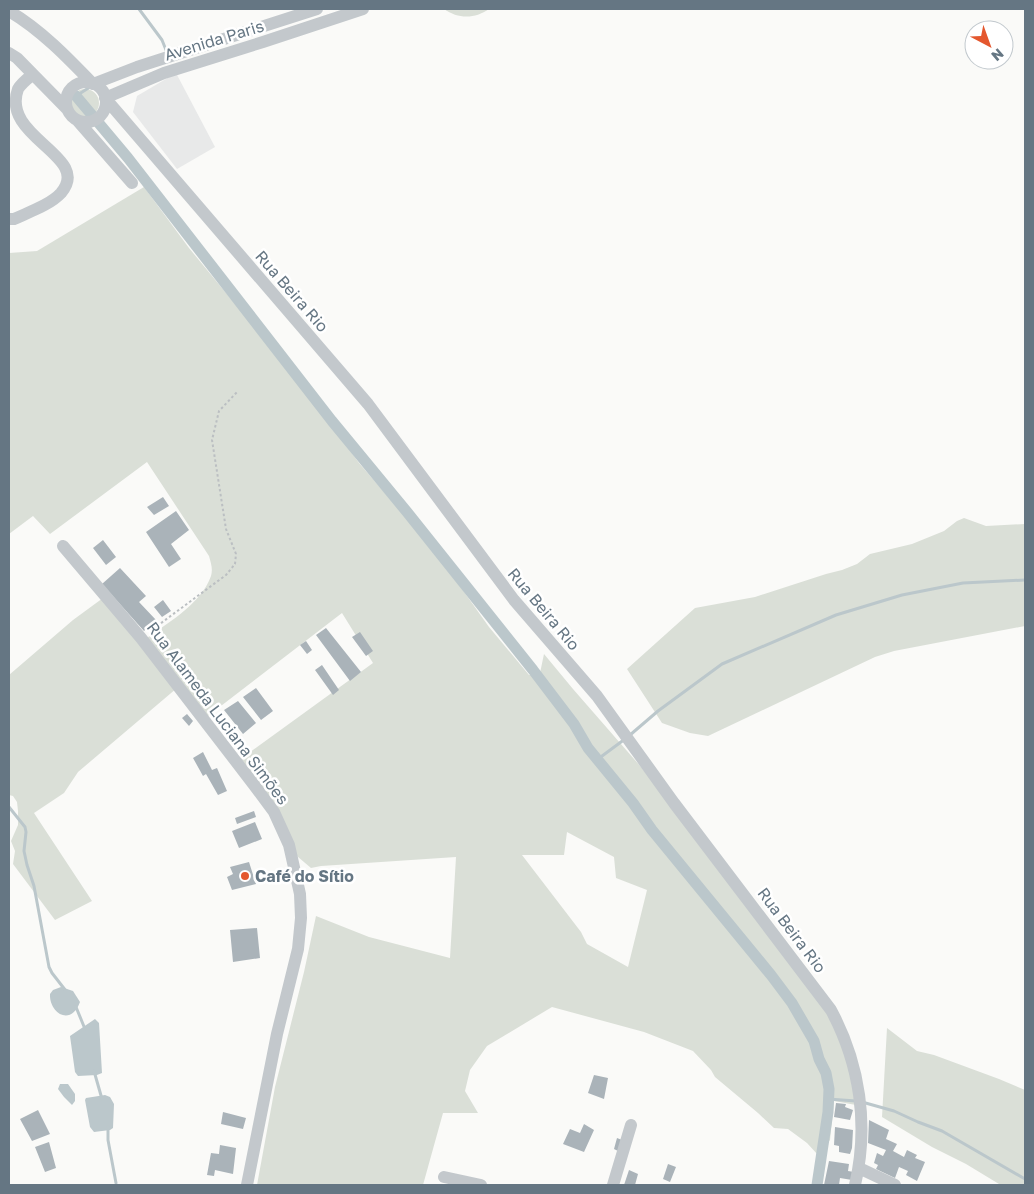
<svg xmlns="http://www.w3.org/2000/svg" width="1034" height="1194" viewBox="0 0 1034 1194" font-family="'Golos Text',sans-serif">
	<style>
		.built { fill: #e8e9e9 }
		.green { fill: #dadfd7; fill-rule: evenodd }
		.water { fill: #bbc7cb }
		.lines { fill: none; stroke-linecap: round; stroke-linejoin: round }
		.stream { stroke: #bbc7cb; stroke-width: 3 }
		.canal { stroke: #bbc7cb; stroke-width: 11 }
		.building { fill: #aab3b9 }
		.path { stroke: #bbbfc2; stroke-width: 2; stroke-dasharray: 2.5 2.5; stroke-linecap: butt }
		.minor { stroke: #c3c8cc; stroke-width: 12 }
		.poi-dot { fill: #e4572e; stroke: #fff; stroke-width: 2 }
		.labels { text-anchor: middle; stroke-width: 5; stroke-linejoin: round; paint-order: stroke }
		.street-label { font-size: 16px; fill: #657683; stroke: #fff }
		.poi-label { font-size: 16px; font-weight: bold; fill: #657683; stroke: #fff; text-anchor: start }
	</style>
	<rect width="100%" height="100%" fill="#fafaf8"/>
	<path class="built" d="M 176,73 L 215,147 L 177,169 L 133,112 L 137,96 Z"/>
	<path class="green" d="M 444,9 L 489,9 C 475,19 458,19 444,9 Z
		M71 103a14 14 0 1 1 28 0a14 14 0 1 1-28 0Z
		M 144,187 L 189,248 L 309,394 L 359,463 L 409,521 L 452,575 L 489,627 L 529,675 L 534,675 L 537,670 L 540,673 L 544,654 L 573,689 L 641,767 L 819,995 L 839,1035 L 848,1062 L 856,1105 L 834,1101 L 830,1140 L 818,1155 L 807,1143 L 788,1129 L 774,1128 L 758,1113 L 715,1077 L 711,1070 L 693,1051 L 644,1032 L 552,1007 L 487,1046 L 470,1070 L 465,1091 L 478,1113 L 443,1113 L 423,1185 L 257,1185 L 275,1087 L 304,972 L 316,916 L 369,937 L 450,958 L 456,857 L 321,866 L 311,868 L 291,851 L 239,760 L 373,663 L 342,613 L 204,719 L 177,688 L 78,772 L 64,793 L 34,813 L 92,901 L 55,920 L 13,864 L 15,851 L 11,841 L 18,825 L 18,811 L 17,802 L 13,796 L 9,795 L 9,675 L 73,620 L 103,598 L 140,643 C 164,625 201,605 211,576 C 213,569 211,563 209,556 L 147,462 L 50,534 L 33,516 L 9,534 L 9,253 L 37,251 ZM 567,832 L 614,857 L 616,878 L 647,890 L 628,967 L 587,944 L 581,932 L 522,855 L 564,855 Z
		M 964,518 L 986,526 L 1025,524 L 1025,626 L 894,651 L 875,657 L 708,736 L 690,733 L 662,723 L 627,669 L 695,608 L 755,597 L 826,574 L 842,570 L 857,564 L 870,554 L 912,544 L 944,531 L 957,521 Z
		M 887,1028 L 917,1051 L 934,1055 L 999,1079 L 1025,1090 L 1025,1185 L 999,1184 L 966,1164 L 932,1147 L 882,1117 Z"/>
	<path class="water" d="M 61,987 L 73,991 L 80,1002 C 71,1027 49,1013 50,994 L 53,990 Z
		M 95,1019 L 99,1023 L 102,1073 L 97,1075 L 78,1076 L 75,1072 L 70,1036 Z
		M 60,1084 L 68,1084 L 75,1094 L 75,1101 L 72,1105 L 64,1097 L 58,1089 Z
		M 105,1095 L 110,1097 L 114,1104 L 113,1128 L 110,1130 L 94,1132 L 90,1127 L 85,1100 L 86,1098 Z"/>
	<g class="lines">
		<path class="stream" d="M 139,9 L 162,40 L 168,55
			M 76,96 L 90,87
			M 630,735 L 658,711 L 722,664 L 836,615 L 902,595 L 963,583 L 1025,580
			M 598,759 L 625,739
			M 9,807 L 25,827 L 26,832 L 24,851 L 27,865 L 34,886 L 49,967 L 52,973 L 66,991
			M 76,1007 L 85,1029
			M 94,1071 L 102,1099
			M 828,1099 L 856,1101
			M 862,1102 L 894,1111 L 918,1122 L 942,1131 L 1025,1179
			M 108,1127 L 108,1140 L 116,1183"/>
		<path class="canal" d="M 76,96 L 128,158 L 332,421 L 407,512 L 533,670 L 574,724 L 588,748 L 633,803 L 652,830 L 771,975 L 792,1003 L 814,1041 L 819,1059 L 826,1073 L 829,1089 L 828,1112 L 817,1185"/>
	</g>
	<path class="building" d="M 163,497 L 169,506 L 154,515 L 147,507 Z
		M 176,511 L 189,530 L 171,544 L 181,559 L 169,567 L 146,532 Z
		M 103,540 L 116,557 L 106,565 L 93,548 Z
		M 120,568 L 146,596 L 139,602 L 156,620 L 144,631 L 102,584 Z
		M 163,600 L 171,611 L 162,617 L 154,607 Z
		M 326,628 L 361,672 L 350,681 L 316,635 Z
		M 360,632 L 373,651 L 366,656 L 352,637 Z
		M 306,641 L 312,650 L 307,654 L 300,645 Z
		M 322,665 L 339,690 L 333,695 L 315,670 Z
		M 256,688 L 273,711 L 261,720 L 243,697 Z
		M 238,701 L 256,723 L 243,734 L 224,710 Z
		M 187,714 L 193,721 L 189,726 L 182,718 Z
		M 203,752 L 212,770 L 217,768 L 227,791 L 218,795 L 206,774 L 203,776 L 193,758 Z
		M 254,811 L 256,817 L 237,824 L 235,818 Z
		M 255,822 L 262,839 L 239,848 L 232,831 Z
		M 249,862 L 256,884 L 232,890 L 227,877 L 233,874 L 230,867 Z
		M 257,928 L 260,958 L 233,962 L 230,930 Z
		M 594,1075 L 608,1078 L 604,1099 L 588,1093 Z
		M 836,1103 L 846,1104 L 845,1107 L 853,1110 L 850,1120 L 834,1117 Z
		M 38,1110 L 50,1134 L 32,1141 L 20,1119 Z
		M 223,1112 L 246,1118 L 243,1129 L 221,1124 Z
		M 869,1120 L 889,1130 L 886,1139 L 897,1144 L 893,1151 L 904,1157 L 907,1150 L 917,1155 L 915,1158 L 925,1162 L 917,1181 L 906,1175 L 908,1171 L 899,1167 L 895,1178 L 876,1169 L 878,1165 L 874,1163 L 877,1153 L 883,1156 L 886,1150 L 868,1143 Z
		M 584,1124 L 594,1130 L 584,1152 L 563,1144 L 570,1129 L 580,1133 Z
		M 835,1127 L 853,1130 L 852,1148 L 850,1154 L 839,1152 L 839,1146 L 834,1145 Z
		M 617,1138 L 622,1140 L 618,1151 L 614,1149 Z
		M 49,1142 L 56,1168 L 45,1172 L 35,1147 Z
		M 220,1145 L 236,1148 L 233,1174 L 215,1170 L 214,1176 L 207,1175 L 211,1153 L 219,1154 Z
		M 829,1161 L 849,1164 L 848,1171 L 854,1172 L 852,1180 L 840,1178 L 839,1185 L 824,1185 Z
		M 668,1164 L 676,1167 L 670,1182 L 663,1179 Z
		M 629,1170 L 638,1174 L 635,1185 L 624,1185 Z"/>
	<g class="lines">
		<path class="path" d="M 149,632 L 226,575 L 235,564 L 236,554 L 226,529 L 212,440 L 219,411 L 238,391"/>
		<path class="minor" d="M 9,11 C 41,30 67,57 93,84
			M 9,53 L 17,58 L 67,109
			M66 102a20 20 0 1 1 40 0a20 20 0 1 1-40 0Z
			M 93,84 L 137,67 L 317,9
			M 105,98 L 368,404 L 514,600 L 597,696 L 674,803 L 831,1010 C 860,1064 869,1125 855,1185
			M 105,98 L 164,73 L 263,42 L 363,9
			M 77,120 L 132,183
			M 9,219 L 14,219 C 29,212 50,205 61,193 C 93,156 0,138 18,89 C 21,84 27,79 32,75
			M 63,546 L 141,638 L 254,785 L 274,812 L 289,845 L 300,894 L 301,918 L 298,949 L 277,1034 L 247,1185
			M 859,1168 L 895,1185
			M 444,1177 L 481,1185
			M 613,1185 L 631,1125"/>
	</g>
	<circle class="poi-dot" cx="245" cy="876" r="5"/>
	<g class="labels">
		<g class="street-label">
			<text transform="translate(214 40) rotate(-17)" y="6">Avenida Paris</text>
			<text transform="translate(292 291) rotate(49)" y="6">Rua Beira Rio</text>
			<text transform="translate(544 609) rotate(50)" y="6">Rua Beira Rio</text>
			<text transform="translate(218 713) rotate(53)" y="6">Rua Alameda Luciana Simões</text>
			<text transform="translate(792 930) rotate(53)" y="6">Rua Beira Rio</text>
		</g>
		<g class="poi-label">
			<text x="255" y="882">Café do Sítio</text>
		</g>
	</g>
	<rect width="1034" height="1194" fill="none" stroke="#657683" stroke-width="20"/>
	<g transform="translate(989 45) rotate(139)"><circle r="24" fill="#ffffff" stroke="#c1c8cd"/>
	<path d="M0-4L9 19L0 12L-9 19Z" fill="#e4572e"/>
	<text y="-8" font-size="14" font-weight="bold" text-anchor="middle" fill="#657683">N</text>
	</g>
</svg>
